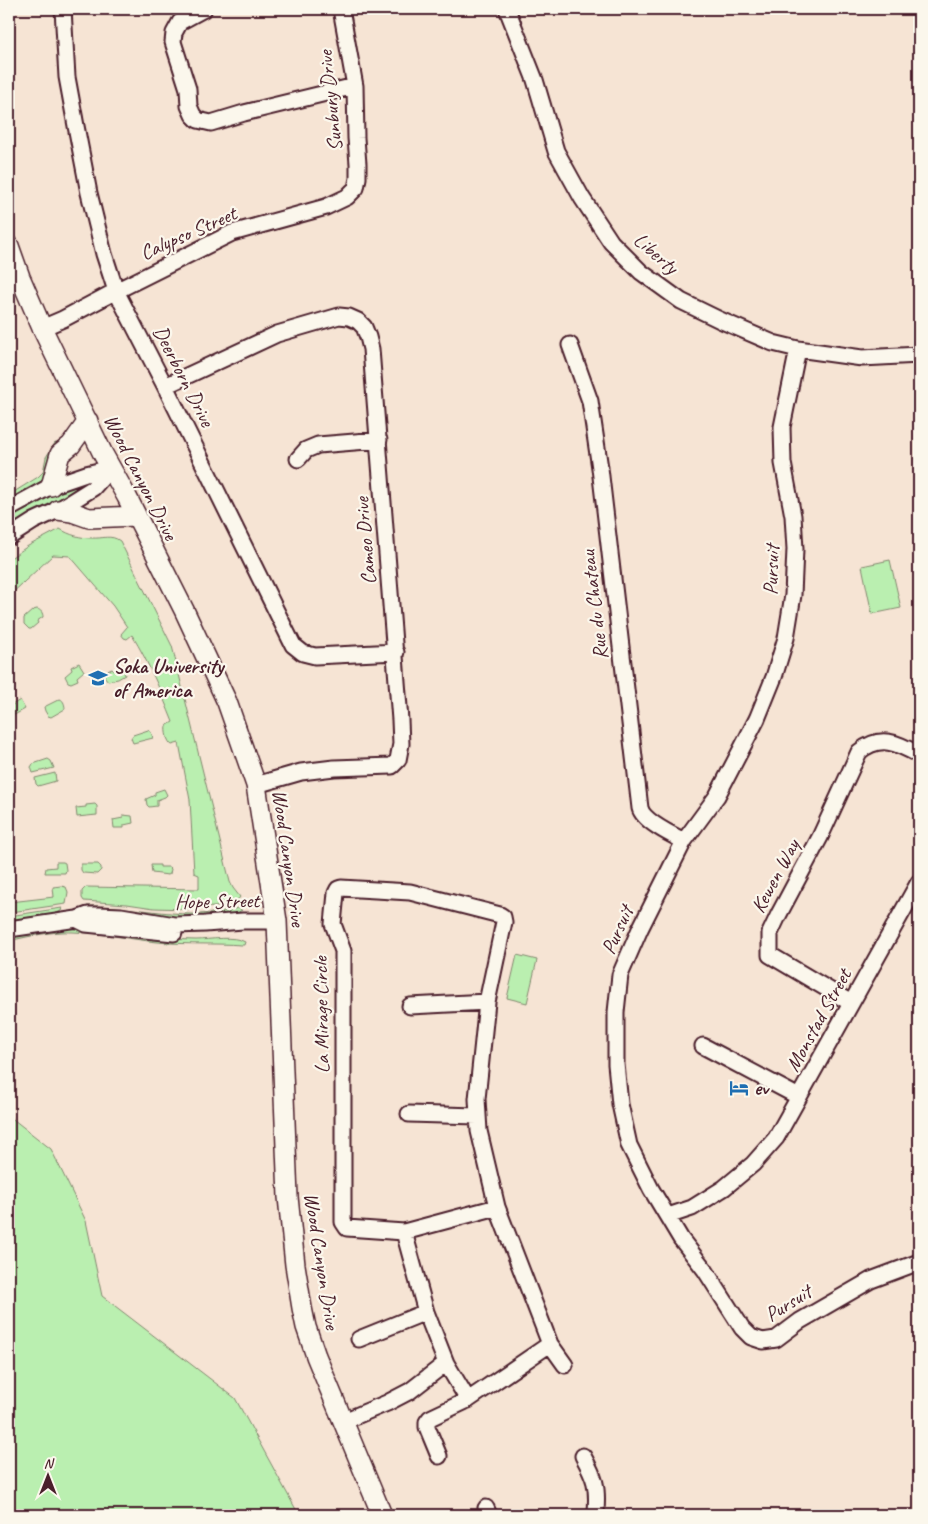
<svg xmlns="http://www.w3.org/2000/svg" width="928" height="1524" viewBox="0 0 928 1524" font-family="Caveat,sans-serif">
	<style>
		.green { fill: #baefb0; stroke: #82876e }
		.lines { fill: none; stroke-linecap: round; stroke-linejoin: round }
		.minor-casing { stroke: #4a1f2b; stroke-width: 19 }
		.major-casing { stroke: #4a1f2b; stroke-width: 22 }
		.minor { stroke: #fbf7ec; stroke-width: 15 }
		.major { stroke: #fbf7ec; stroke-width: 19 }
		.labels { text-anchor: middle; stroke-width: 4.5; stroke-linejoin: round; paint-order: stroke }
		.street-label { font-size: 21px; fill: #4a1f2b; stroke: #fbf7ec }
		.poi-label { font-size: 21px; font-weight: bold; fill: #4a1f2b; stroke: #fbf7ec; text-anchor: start }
	</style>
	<rect width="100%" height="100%" fill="#f6e4d4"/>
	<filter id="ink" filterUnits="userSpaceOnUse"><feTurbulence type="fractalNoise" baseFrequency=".02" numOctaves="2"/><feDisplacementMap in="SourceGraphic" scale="10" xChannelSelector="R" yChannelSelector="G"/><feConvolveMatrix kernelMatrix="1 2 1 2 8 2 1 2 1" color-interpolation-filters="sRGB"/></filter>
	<g filter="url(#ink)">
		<path class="green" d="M 55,443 L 60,444 L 45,479 L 9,500 L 9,495 L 38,477 L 43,472 L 46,457 Z
			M 85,480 L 86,485 L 76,493 L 15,524 L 10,516 L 32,503 Z
			M 60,529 C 70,535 80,538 92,538 C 102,539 111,534 120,541 L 172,646 L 230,882 L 233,888 L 240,897 L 236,902 L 227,906 L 188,909 L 154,908 L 127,904 L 84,901 L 82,898 L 82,891 L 86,887 L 199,889 L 199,875 L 194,873 L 190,800 L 179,743 L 172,745 C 167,742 165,731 166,726 L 173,722 C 161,692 149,663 132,635 L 127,639 L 124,638 L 121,634 L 127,627 L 113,606 L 70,556 L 53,555 L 9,596 L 9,559 L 28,546 Z
			M 890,560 L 901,608 L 872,614 L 862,566 Z
			M 37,609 C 41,610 43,613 43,617 L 37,621 L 38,623 L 31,629 L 29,629 L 24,624 L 24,618 L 33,610 Z
			M 79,663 L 84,671 L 77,677 L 78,680 L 71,683 L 68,682 L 65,676 L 72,670 L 71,667 Z
			M 120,666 L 123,667 L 125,675 L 118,679 L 108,681 L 104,676 L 105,672 L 112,669 L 114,671 Z
			M 60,699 C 64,700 65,706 65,709 L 51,717 L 48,716 L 45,711 L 44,707 Z
			M 20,700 L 25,709 L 9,718 L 9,707 Z
			M 148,730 L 151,732 L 153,738 L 133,743 L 131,738 L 133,735 Z
			M 48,759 L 51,761 L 54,768 L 33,773 L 31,767 L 33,764 Z
			M 55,773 L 56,781 L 38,786 L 36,784 L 35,778 Z
			M 164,789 L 167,795 L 165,797 L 157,800 L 157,806 L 149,807 L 147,805 L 146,799 L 155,795 L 155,792 Z
			M 95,804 L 97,806 L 97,815 L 77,817 L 76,808 L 86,807 L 86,805 Z
			M 123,815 L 132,816 L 133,823 L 124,825 L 124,828 L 114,828 L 113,820 L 123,818 Z
			M 56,862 L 63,862 L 65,863 L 66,870 L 65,873 L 45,873 L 46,868 L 56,867 Z
			M 81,864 L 98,864 L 101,867 L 101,870 L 97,874 L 83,873 L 81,870 Z
			M 151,865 L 160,865 L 160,867 L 169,867 L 171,869 L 170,874 L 168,875 L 152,873 Z
			M 61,886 L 66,887 L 68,892 L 66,904 L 11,912 L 10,902 L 54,897 L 53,887 Z
			M 87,906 C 138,905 187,923 238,908 L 242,910 C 220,928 120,912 90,908 Z
			M 62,908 L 61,911 L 54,914 L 9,920 L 9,916 Z
			M 58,928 C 105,929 150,940 196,940 C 209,940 234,935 245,942 L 244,945 L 242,945 C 214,943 186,945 157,942 C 129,939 102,933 73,932 C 52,931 30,936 9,941 L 9,936 Z
			M 517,955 L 537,960 L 527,1003 L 507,998 Z
			M 9,1116 L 51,1149 L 86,1221 L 102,1296 L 235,1398 L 299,1515 L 9,1515 Z"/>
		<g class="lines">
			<g class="minor-casing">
				<path id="minor" d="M 63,9 L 67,77 L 76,126 L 89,193 L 104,254 L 116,291 L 165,386 L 293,645 L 303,653 L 315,656 L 396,652
					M 204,9 L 180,22 L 174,33 L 173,42 L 188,89 L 189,106 L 193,115 L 198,120 L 211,123 L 244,113 L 355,86
					M 507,9 L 535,80 L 556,151 L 582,198 L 611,242 L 641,272 L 681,301 L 720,320 L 773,343 L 798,349 L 862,358 L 919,355
					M 42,328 L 63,319 L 116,291 L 232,233 L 326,207 L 347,197 L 356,188 L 358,178 L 358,164 L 356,138 L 355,86 L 341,9
					M 570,345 L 590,401 L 600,468 L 640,808 C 643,821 672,835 684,841
					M 798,349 L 782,427 L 783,463 L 793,516 L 795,549 L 793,595 L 786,638 L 774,677 L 757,719 L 717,796 L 684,841 L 640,929 L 620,975 L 616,1012 L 616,1064 L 620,1104 L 629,1145 L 651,1189 L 681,1239 L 705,1270 L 742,1328 L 751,1337 L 763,1341 L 776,1339 L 800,1321 L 871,1280 L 919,1262
					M 165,386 L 277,334 L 339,316 L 349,317 L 358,321 L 364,327 L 368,337 L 371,349 L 400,720 L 401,744 L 398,760 L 392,766 L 334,768 L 301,772 L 256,785
					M 298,459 L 306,450 L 318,445 L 379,440
					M 9,509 L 51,486 L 86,474 L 111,468
					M 9,537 L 34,521 L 58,510 L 93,488 L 111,468
					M 78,920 L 86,924 L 174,933
					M 9,929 L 77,919 L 88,915 L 99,915 L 121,916 L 175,925 L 205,924 L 243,921 L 277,921
					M 851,1003 L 770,955 L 770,933 L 779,914 L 820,837 L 859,752 C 880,734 898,743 919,755
					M 410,1006 L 487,1002
					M 703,1046 L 799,1097
					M 409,1114 L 477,1116
					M 497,1207 L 404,1232 L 347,1228 L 343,1222 L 343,951 L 333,924 L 336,893 L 338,889 L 341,888 L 410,892 L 500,915 L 503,917 L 504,922 L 487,1002 L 477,1099 L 479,1131 L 497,1207 L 550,1344 L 565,1365
					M 668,1216 L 692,1208 L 724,1188 L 753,1164 L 776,1138 L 919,882
					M 404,1232 L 426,1312 L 446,1363 L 468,1400 L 550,1344
					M 359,1339 L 426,1312
					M 344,1421 L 387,1403 L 410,1391 L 446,1363
					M 439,1456 L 427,1427 L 427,1422 L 430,1418 L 468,1400
					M 583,1456 C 595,1478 598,1486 596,1511
					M 486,1508 L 489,1515"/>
			</g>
			<g class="major-casing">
				<path id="major" d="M 9,246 L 20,277 L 42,328 L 103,454 L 127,497 L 184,610 L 227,702 L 256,785 L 277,921 L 288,1197 L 295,1265 L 302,1308 L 306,1327 L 316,1356 L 382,1515
					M 51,486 L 60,454 L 71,445 L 88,421
					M 58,510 L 72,512 L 89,518 L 136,516"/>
			</g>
			<use href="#minor" class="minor"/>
			<use href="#major" class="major"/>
		</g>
	</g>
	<defs>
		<g id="university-bare" transform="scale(1.5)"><path d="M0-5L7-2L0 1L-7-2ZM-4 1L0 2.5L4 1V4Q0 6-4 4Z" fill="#1f6fb2" stroke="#fbf7ec" stroke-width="2.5" paint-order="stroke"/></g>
		<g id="hotel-bare" transform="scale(1.5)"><path d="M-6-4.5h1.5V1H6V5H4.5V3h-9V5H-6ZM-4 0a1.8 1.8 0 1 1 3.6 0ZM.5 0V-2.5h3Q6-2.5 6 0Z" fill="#1f6fb2" stroke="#fbf7ec" stroke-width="2.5" paint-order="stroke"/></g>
	</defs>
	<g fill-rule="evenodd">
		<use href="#university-bare" x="98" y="678"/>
		<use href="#hotel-bare" x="739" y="1088"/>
	</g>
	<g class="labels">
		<g class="street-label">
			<text transform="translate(330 101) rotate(-96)" y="7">Sunbury Drive</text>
			<text transform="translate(188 233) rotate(-24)" y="7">Calypso Street</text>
			<text transform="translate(656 253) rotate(41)" y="7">Liberty</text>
			<text transform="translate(184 376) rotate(63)" y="7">Deerborn Drive</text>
			<text transform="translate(141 477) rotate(63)" y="7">Wood Canyon Drive</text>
			<text transform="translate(365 541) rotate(-95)" y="7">Cameo Drive</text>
			<text transform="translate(771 570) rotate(-88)" y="7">Pursuit</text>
			<text transform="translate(594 605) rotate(-97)" y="7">Rue du Chateau</text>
			<text transform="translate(289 858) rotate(82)" y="7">Wood Canyon Drive</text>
			<text transform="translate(775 876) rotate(-62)" y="7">Kewen Way</text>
			<text transform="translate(217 901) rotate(-1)" y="7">Hope Street</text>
			<text transform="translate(617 930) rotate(-66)" y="7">Pursuit</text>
			<text transform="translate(321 1015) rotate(-91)" y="7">La Mirage Circle</text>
			<text transform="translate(818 1020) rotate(-61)" y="7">Monstad Street</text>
			<text transform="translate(322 1261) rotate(81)" y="7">Wood Canyon Drive</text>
			<text transform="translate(788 1303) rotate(-32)" y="7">Pursuit</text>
		</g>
		<g class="poi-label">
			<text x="113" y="673">Soka University<tspan x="113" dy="24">of America</tspan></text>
			<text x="754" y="1095">ev</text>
		</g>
	</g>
	<rect width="928" height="1524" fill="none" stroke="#fbf7ec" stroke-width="30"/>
	<rect x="15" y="15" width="898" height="1494" fill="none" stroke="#4a1f2b" stroke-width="2" filter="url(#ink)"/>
	<g transform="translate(48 1476)" stroke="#fbf7ec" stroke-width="4" paint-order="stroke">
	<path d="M0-4L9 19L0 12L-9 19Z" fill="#4a1f2b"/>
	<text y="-8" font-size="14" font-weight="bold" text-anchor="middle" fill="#4a1f2b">N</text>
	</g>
</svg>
